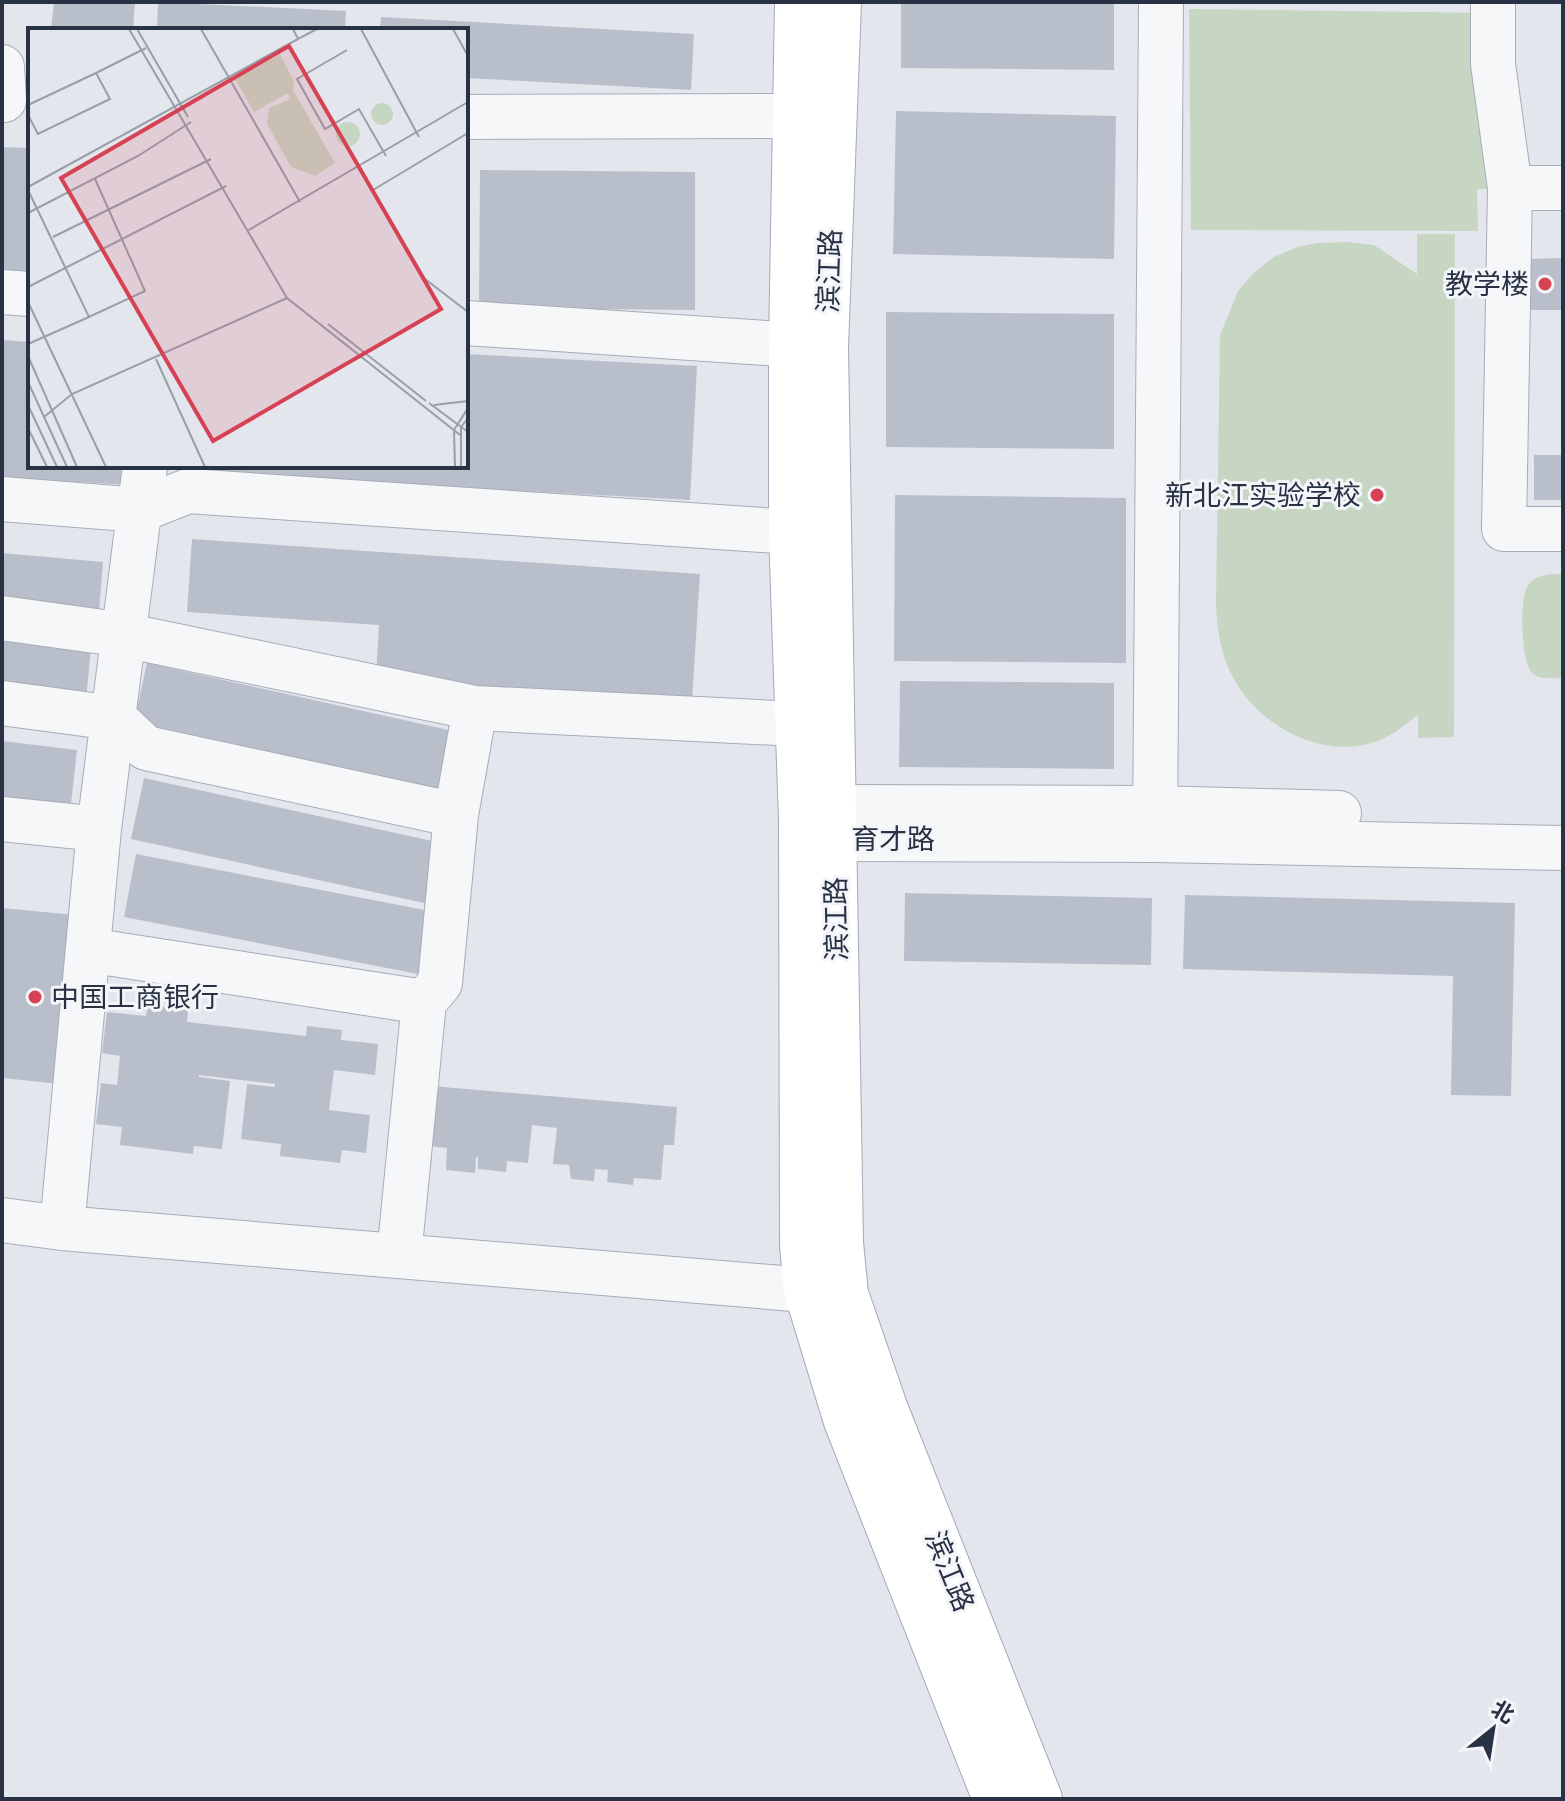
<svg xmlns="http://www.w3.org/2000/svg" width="1565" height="1801" viewBox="0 0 1565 1801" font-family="'PT Sans','Noto Sans SC',sans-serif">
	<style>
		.green { fill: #c7d6c3 }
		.building { fill: #b9bfca }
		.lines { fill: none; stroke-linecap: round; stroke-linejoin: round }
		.minor-casing { stroke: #a7acb7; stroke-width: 46 }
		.major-casing { stroke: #a1aab8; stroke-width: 46 }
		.minor { stroke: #f6f7f9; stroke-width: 44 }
		.major { stroke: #fff; stroke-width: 44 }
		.poi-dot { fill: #d64254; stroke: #f3f5f9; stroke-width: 3 }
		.labels { text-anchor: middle; stroke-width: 6; stroke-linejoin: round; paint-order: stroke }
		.street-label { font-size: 28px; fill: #293245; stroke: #f3f5f9 }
		.poi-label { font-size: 28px; fill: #293245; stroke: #f3f5f9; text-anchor: end }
		.inset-road { fill: none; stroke: #999ea9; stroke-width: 2 }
		.view { fill: #d64254; fill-opacity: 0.15; stroke: #d64254; stroke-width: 4 }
		.inset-edge { fill: none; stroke: #293245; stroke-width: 4 }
	</style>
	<rect width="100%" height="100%" fill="#e3e6ec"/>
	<path class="green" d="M 1189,9 L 1493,13 L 1493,64 L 1487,189 L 1477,189 L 1478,231 L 1191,230 Z
		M 1417,234 L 1455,234 L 1454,737 L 1418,738 L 1418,715 C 1406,724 1396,733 1382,739 C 1329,763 1262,729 1235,681 C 1221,657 1217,631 1216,604 L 1220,335 L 1238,291 L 1254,273 L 1274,257 L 1297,247 L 1317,243 L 1347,242 L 1374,245 L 1417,274 Z
		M 1563,574 L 1563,678 C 1553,678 1539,680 1532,673 C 1521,663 1519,597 1528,585 C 1536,574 1551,574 1563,574 Z"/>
	<path class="building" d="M 54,2 L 135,2 L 133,30 L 51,30 Z
		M 158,2 L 346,11 L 345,30 L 157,30 Z
		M 901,2 L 1114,2 L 1114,70 L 901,68 Z
		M 381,17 L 694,34 L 691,90 L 466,78 L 466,30 L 380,30 Z
		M 896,111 L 1116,116 L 1114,259 L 893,254 Z
		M 2,147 L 30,148 L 30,285 L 2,283 Z
		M 480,170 L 695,172 L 695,310 L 479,308 Z
		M 1563,258 L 1563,310 L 1527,310 L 1529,259 Z
		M 886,312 L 1114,314 L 1114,449 L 886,447 Z
		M 2,340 L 30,342 L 30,466 L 133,466 L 132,485 L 2,478 Z
		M 466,354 L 697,366 L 690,500 L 185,473 L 186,466 L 466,466 Z
		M 1534,455 L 1563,455 L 1563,500 L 1534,500 Z
		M 895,495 L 1126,498 L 1126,663 L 894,661 Z
		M 192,539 L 700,574 L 692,701 L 376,679 L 379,625 L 187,612 Z
		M 2,553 L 103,562 L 98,625 L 2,616 Z
		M 2,630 L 92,637 L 86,700 L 2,693 Z
		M 147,663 L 458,732 L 445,791 L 134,722 Z
		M 900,681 L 1114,683 L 1114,769 L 899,767 Z
		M 2,741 L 77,750 L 70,813 L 2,805 Z
		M 144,778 L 446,844 L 433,905 L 131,839 Z
		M 136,854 L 435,912 L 423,975 L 124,917 Z
		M 905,893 L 1152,898 L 1151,965 L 904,961 Z
		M 1185,895 L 1515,903 L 1511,1096 L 1451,1095 L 1453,976 L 1183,969 Z
		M 2,908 L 75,915 L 60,1084 L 2,1078 Z
		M 148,1005 L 188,1010 L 187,1022 L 306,1036 L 307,1026 L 342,1030 L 341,1040 L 378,1044 L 375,1075 L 334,1070 L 329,1110 L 370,1115 L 366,1153 L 342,1150 L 340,1163 L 280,1156 L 281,1144 L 241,1139 L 247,1084 L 275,1087 L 275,1084 L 199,1075 L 199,1077 L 230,1081 L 222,1149 L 194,1146 L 193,1154 L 120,1145 L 122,1127 L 96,1124 L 101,1083 L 117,1085 L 120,1056 L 102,1053 L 107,1012 L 146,1016 Z
		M 420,1085 L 677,1107 L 674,1145 L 664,1145 L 661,1180 L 634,1178 L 633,1185 L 607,1182 L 608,1170 L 595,1169 L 594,1181 L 571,1179 L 569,1165 L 553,1164 L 557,1128 L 532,1125 L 528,1163 L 507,1161 L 506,1172 L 478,1169 L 478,1157 L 476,1157 L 475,1173 L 446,1170 L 447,1148 L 429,1146 Z"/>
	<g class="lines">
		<g class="minor-casing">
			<path id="minor" d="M 1493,2 L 1493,64 L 1510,188
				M 2,67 L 4,100
				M 466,117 L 796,116 L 828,100
				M 1563,188 L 1510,188 L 1504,529 L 1563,529
				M 2,292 L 30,294
				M 466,323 L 826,347
				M 2,499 L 140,510 L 188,491 L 791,532 L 829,532
				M 2,618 L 124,635 L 475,708 L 797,724
				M 2,703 L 114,718 L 146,748 L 456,815
				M 2,819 L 99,829 L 145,466
				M 801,821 L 835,839 L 1155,840 L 1563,848
				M 801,821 L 834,807 L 1156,808 L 1339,813
				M 1155,840 L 1161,2
				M 88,950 L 424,1002
				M 2,1220 L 62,1228 L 806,1290
				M 62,1228 L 99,829
				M 399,1256 L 424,1002 L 440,983 L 456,815 L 475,708"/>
		</g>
		<g class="major-casing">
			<path id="major" d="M 797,2 L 791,346 L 791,532 L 801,821 L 802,1245 L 806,1290 L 846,1421 L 995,1799
				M 839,2 L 826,347 L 841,1243 L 846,1294 L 885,1407 L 1040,1799"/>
		</g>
		<use href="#minor" class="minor"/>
		<use href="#major" class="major"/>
	</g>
	<g class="poi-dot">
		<circle cx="1545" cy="284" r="8"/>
		<circle cx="1377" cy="495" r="8"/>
		<circle cx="35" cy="997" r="8"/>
	</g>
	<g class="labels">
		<g class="street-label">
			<text transform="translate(829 271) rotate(-88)" y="10">滨江路</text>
			<text x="893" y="849">育才路</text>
			<text transform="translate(836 919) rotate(-91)" y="10">滨江路</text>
			<text transform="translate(950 1571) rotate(68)" y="10">滨江路</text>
		</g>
		<g class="poi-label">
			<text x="1529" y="294">教学楼</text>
			<text x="1361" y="505">新北江实验学校</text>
			<text x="51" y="1007" text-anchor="start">中国工商银行</text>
		</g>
	</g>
	<g transform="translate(28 28)">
		<rect width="440" height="440" fill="#e3e6ec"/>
		<path d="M 252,26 L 266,53 L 265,62 L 307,135 L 287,148 L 263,139 L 239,96 L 241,80 L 262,71 L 260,65 L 226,84 L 207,51 ZM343 86a11 11 0 1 1 22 0a11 11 0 1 1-22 0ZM308 106a12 12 0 1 1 24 0a12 12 0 1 1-24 0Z" fill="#c7d6c3"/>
		<path class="inset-road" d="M 101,1 L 259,270 L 432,407M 109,1 L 160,89M 173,1 L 272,174M 265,1 L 270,11 L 289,1M 333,1 L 391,109M 425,1 L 440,28M 319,22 L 269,51 L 297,101 L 331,81 L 358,128M 0,77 L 68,45M 0,87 L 10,106 L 82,71 L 68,45 L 118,20M 333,142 L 397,251 L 440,284M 0,159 L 270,11M 0,162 L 61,289 L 117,263 L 67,151M 345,162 L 440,105M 0,185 L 110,128 L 163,94M 219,203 L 440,74M 25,209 L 183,131M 0,259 L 198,158M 0,274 L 78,439M 300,296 L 398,373M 0,316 L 61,289M 0,328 L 49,439M 128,331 L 177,439M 0,354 L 39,439M 401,375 L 440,404M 0,377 L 29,439M 406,377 L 440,373M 16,389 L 44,366 L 259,270M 0,400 L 19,439M 427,439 L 426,402 L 440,380M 433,439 L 433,399 L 440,390"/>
		<path class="view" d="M 261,18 L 413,281 L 185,413 L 33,150 Z"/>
		<rect width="440" height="440" class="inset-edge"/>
	</g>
	<rect width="1565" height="1801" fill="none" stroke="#293245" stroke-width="8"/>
	<g transform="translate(1493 1729) rotate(30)" stroke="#f3f5f9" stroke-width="6" paint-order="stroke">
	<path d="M0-6L14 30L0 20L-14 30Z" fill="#293245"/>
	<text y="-12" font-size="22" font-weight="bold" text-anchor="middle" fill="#293245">北</text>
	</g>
</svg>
